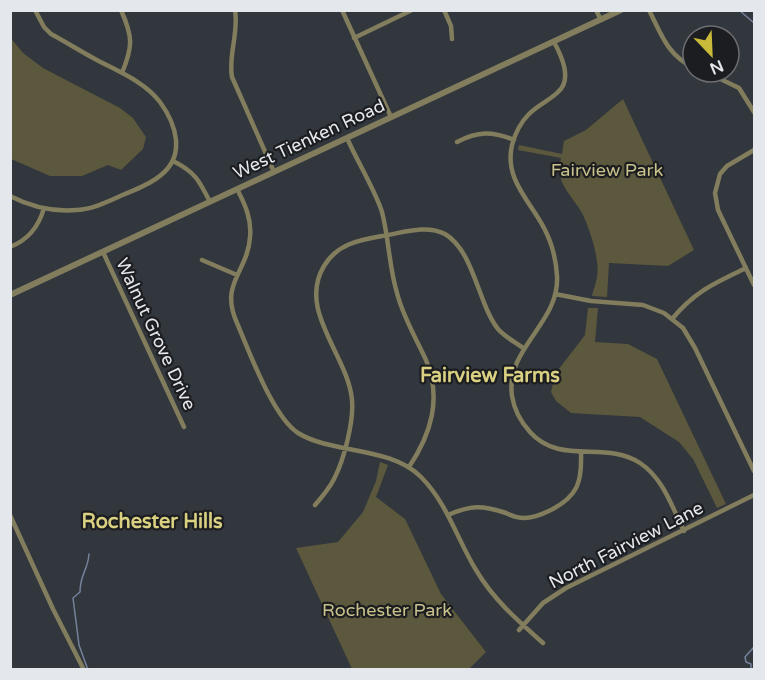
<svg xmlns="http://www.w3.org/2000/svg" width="765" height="680" viewBox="0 0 765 680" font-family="'Varela Round',sans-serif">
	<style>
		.green { fill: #5b583d }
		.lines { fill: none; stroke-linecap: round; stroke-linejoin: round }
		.stream { stroke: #75829c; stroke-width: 1.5 }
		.minor { stroke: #817d5d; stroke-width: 4.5 }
		.tertiary { stroke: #817d5d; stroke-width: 6 }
		.labels { text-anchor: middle; stroke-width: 4.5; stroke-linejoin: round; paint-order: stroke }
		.street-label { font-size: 18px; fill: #e4e7eb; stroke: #1c1d20 }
		.park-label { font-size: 18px; fill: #c8c28c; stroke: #1c1d20 }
		.neighbourhood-label { font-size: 20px; font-weight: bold; fill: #d9d082; stroke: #1c1d20 }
	</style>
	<rect width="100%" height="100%" fill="#32363d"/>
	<path class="green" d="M 10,37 L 23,53 L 43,68 L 120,108 L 133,118 L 146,137 L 143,149 L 121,170 L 108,165 L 82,176 L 50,176 L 11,159 Z
		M 623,99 L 694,250 L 668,266 L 609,263 L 607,297 L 592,296 C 593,290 596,284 597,277 C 600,260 590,229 582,213 C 570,192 555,184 561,158 L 518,150 L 519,145 L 562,154 L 564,141 L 586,130 Z
		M 588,308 L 598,308 L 595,342 L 628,344 L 657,359 L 726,504 L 717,508 L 693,459 L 679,442 L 640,417 L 571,413 L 556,401 L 551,392 L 555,374 L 585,335 Z
		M 380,462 L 388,465 L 376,497 L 405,519 L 441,594 L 486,652 L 469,669 L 352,669 L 296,548 L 338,542 L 363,512 L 376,481 Z"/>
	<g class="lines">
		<path class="stream" d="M 739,10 L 754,23
			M 88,670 L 79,645 L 73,598 L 80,592 C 80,574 88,570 89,554
			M 751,670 L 751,664 L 746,662 L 745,657 L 754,647"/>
		<path class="minor" d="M 121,10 C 133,37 133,46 122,73
			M 235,10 C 239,33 228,55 232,77 L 274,172
			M 342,10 L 391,117
			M 444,10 L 451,26 L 452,39
			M 596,10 L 601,20
			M 649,10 C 661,34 668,56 693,67
			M 354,38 L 412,10
			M 554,42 C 561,55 573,79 558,92 C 550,100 538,105 529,114 C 521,122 515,134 512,145 C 504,179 530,201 544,228 C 552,243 556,259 557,276 C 560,323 505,348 512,396 C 514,409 521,422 530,432 C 560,466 606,440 640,463 C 663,478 672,507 684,531
			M 706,72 L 739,88 L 754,112
			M 347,138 C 357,161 375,190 382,212 C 389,239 389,267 397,293 C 403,317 416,338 426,360 C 442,399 431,434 409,467
			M 457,142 C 478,131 492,131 514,140
			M 754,150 L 727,166 L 720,174 L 715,193 L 718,210 L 754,285
			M 173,161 C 195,172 199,180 210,202
			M 237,189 C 245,204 252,220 250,237 C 248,272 219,283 237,323 C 249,351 273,417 298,433 C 332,454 390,446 421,477 C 447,503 457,539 476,570 C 493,599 518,621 543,643
			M 10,196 C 31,207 53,212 77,210 C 94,209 109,201 125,194 C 137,189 151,184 161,175 C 186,155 176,124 160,102 C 144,81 117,71 95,59 C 80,51 66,42 51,34 L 44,27 L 35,10
			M 10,247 C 28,240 39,226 44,208
			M 103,252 L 184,427
			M 202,260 L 237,275
			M 555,294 L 591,301 L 643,305 L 664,313 L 683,328 L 695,348 L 754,471
			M 672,319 C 695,291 715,283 746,268
			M 315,505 C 322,497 329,489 334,479 C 344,460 354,421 352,400 C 348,355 297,311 324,266 C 337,244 359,240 382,236 C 402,233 426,224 445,234 C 474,251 478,304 498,329 C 505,337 515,342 523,348
			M 10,515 L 53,609 L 84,670
			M 448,515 C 471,505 482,505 506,513 C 512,516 518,518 524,518 C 534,518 543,514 551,510 C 578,496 582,482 581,453
			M 519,630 L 543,603 L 566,588 L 754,495"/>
		<path class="tertiary" d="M 10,295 L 621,10"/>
	</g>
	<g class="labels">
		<g class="street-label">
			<text transform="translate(309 139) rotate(-25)" y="6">West Tienken Road</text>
			<text transform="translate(156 334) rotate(65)" y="6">Walnut Grove Drive</text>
			<text transform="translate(626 545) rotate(-27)" y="6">North Fairview Lane</text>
		</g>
		<g class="park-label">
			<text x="607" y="176">Fairview Park</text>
			<text x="387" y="616">Rochester Park</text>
		</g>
		<g class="neighbourhood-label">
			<text x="490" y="382">Fairview Farms</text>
			<text x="152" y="528">Rochester Hills</text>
		</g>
	</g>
	<rect width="765" height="680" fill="none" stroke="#e4e7eb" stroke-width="24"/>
	<g transform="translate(711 54) rotate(157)"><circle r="28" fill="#1c1d20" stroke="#6c6e71" stroke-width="1.5"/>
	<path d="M0-4.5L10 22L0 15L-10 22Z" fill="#c9ba3a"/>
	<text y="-9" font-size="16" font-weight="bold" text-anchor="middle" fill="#e4e7eb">N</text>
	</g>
</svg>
